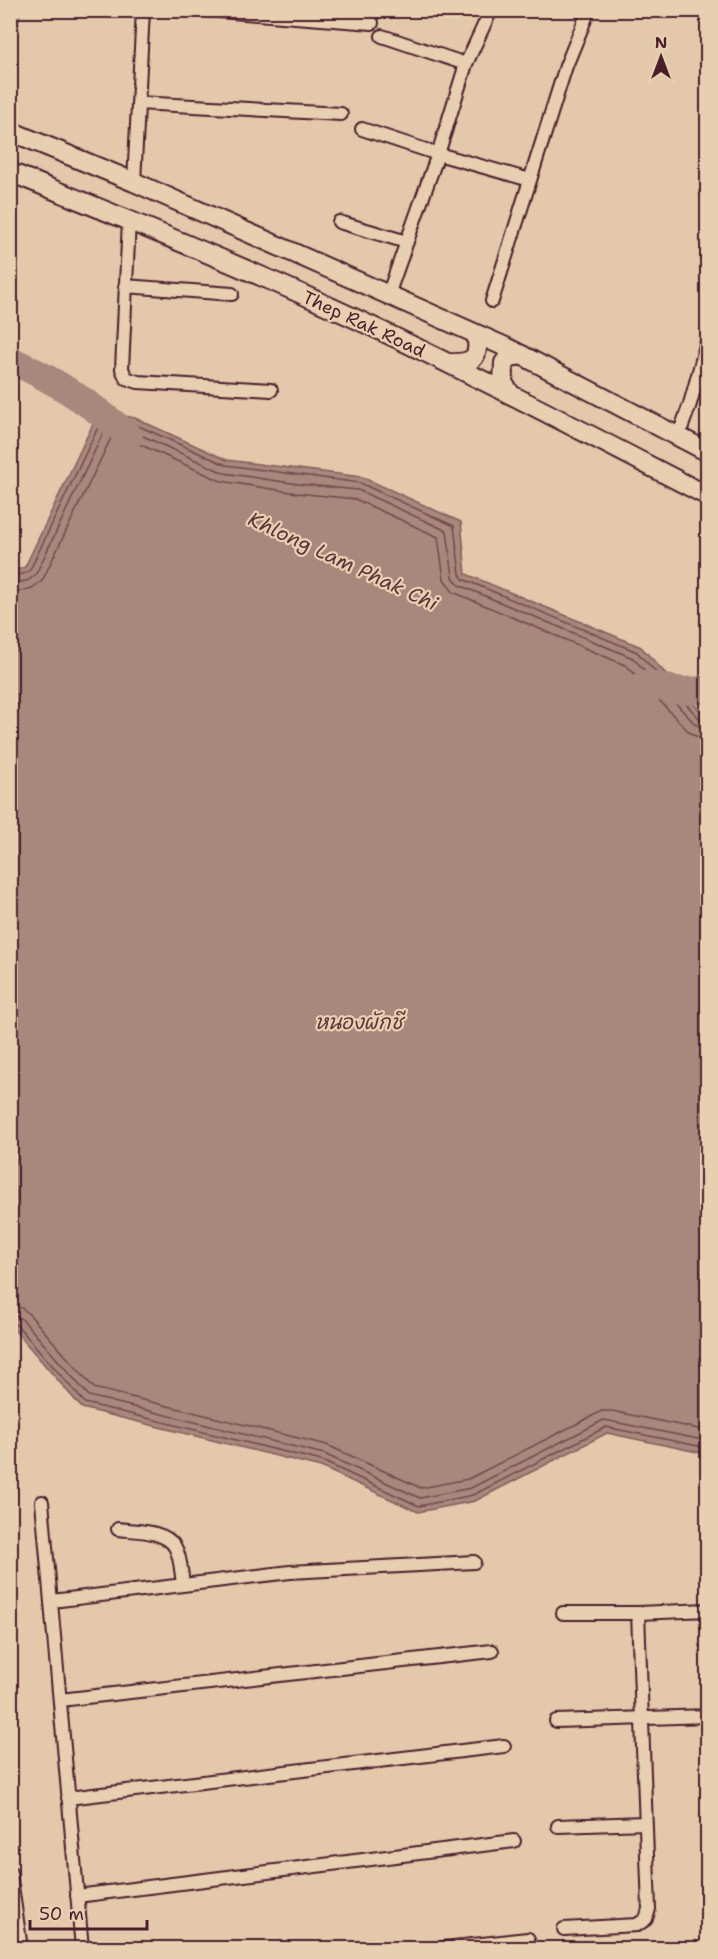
<svg xmlns="http://www.w3.org/2000/svg" width="718" height="1959" viewBox="0 0 718 1959" font-family="'Shantell Sans','Playpen Sans Thai',sans-serif">
	<style>
		.water { fill: #a8877b; stroke: #825d5b; stroke-width: 1.5 }
		.lines { fill: none; stroke-linecap: round; stroke-linejoin: round }
		.shore { stroke: #70494b; stroke-width: 1.5 }
		.river { stroke: #a8877b; stroke-width: 28 }
		.street-casing { stroke: #4a1f2b; stroke-width: 16 }
		.secondary-casing { stroke: #4a1f2b; stroke-width: 22 }
		.street { stroke: #e9cfb1; stroke-width: 12 }
		.secondary { stroke: #e9cfb1; stroke-width: 18 }
		.labels { text-anchor: middle; stroke-width: 4.5; stroke-linejoin: round; paint-order: stroke }
		.street-label { font-size: 18px; fill: #4a1f2b; stroke: #e9cfb1 }
		.water-label { font-size: 20px; font-style: italic; fill: #5d343b; stroke: #e9cfb1 }
	</style>
	<rect width="100%" height="100%" fill="#e3c8ac"/>
	<filter id="ink" filterUnits="userSpaceOnUse"><feTurbulence type="fractalNoise" baseFrequency=".0167" numOctaves="2"/><feDisplacementMap in="SourceGraphic" scale="12" xChannelSelector="R" yChannelSelector="G"/><feConvolveMatrix kernelMatrix="1 2 1 2 8 2 1 2 1" color-interpolation-filters="sRGB"/></filter>
	<g filter="url(#ink)">
		<path class="water" d="M 99,411 L 135,418 L 227,460 L 362,477 L 461,522 L 466,574 L 641,647 L 707,718 L 707,1454 L 607,1433 L 475,1501 L 418,1512 L 321,1467 L 82,1408 L 11,1326 L 11,572 L 25,567 Z"/>
		<g class="lines">
			<path class="shore" d="M 10,577 L 26,573 L 30,570 L 102,419 L 105,418 L 134,424 L 226,465 L 360,483 L 454,526 L 460,574 L 463,579 L 637,652 L 701,720 L 708,722
				M 10,585 L 29,580 L 36,574 L 106,427 L 109,426 L 132,431 L 224,473 L 298,484 L 358,490 L 447,531 L 453,577 L 459,585 L 633,658 L 696,725 L 708,729
				M 10,594 L 32,588 L 42,581 L 111,438 L 114,436 L 128,439 L 221,481 L 297,493 L 355,499 L 438,537 L 444,579 L 453,592 L 627,666 L 689,732 L 697,737 L 708,738
				M 10,1306 L 22,1308 L 29,1314 L 94,1388 L 327,1445 L 421,1488 L 468,1479 L 602,1411 L 612,1411 L 708,1431
				M 10,1315 L 17,1316 L 23,1320 L 89,1396 L 324,1454 L 420,1498 L 471,1488 L 604,1420 L 708,1441
				M 10,1323 L 17,1325 L 85,1403 L 322,1461 L 419,1506 L 473,1495 L 606,1427 L 708,1448"/>
			<path class="river" d="M 10,360 C 54,379 93,405 129,436
				M 645,684 L 682,691 L 708,690"/>
			<g class="street-casing">
				<path id="street" d="M 206,10 L 372,23
					M 10,32 L 12,10
					M 382,36 L 466,64
					M 138,103 L 341,114
					M 362,129 L 438,154 L 530,180
					M 134,182 L 143,10
					M 129,220 L 122,369 L 126,378 L 138,382 L 271,390
					M 339,222 L 407,242
					M 125,286 L 232,294
					M 388,295 L 438,154 L 466,64 L 491,10
					M 492,301 L 566,66 L 589,10
					M 678,437 L 690,404 L 708,338
					M 42,1502 L 82,1948
					M 118,1529 C 134,1531 166,1530 175,1547 C 181,1557 181,1572 183,1584
					M 52,1601 L 290,1572 L 474,1562
					M 563,1613 L 638,1613 L 708,1610
					M 60,1700 L 492,1651
					M 556,1721 L 708,1716
					M 68,1798 L 504,1746
					M 558,1826 L 645,1823
					M 10,1873 L 21,1948
					M 77,1896 L 514,1841
					M 564,1929 L 637,1925 L 646,1919 L 649,1909 L 638,1613
					M 444,1948 L 528,1939"/>
			</g>
			<g class="secondary-casing">
				<path id="secondary" d="M 10,131 L 134,182 L 508,348 L 708,452
					M 10,172 C 113,214 216,255 317,301 C 449,361 578,429 708,496
					M 448,363 C 472,364 481,359 476,334
					M 510,393 L 503,383 L 504,363 L 512,357 L 522,355"/>
			</g>
			<use href="#street" class="street"/>
			<use href="#secondary" class="secondary"/>
		</g>
	</g>
	<g class="labels">
		<g class="street-label">
			<text transform="translate(364 324) rotate(25)" y="6">Thep Rak Road</text>
		</g>
		<g class="water-label">
			<text transform="translate(343 561) rotate(25)" y="7">Khlong Lam Phak Chi</text>
			<text x="359" y="1029">หนองผักชี</text>
		</g>
	</g>
	<rect width="718" height="1959" fill="none" stroke="#e9cfb1" stroke-width="36"/>
	<rect x="18" y="18" width="682" height="1923" fill="none" stroke="#4a1f2b" stroke-width="2" filter="url(#ink)"/>
	<g transform="translate(661 57)" stroke="#e9cfb1" stroke-width="4.5" paint-order="stroke">
	<path d="M0-4.5L10 22L0 15L-10 22Z" fill="#4a1f2b"/>
	<text y="-9" font-size="16" font-weight="bold" text-anchor="middle" fill="#4a1f2b">N</text>
	</g>
	<path d="M30 1920v9h117v-9" fill="none" stroke="#4a1f2b" stroke-width="3"/>
	<text x="39" y="1920" font-size="18" fill="#4a1f2b" stroke="#e9cfb1" stroke-width="4.5" paint-order="stroke">50 m</text>
</svg>
